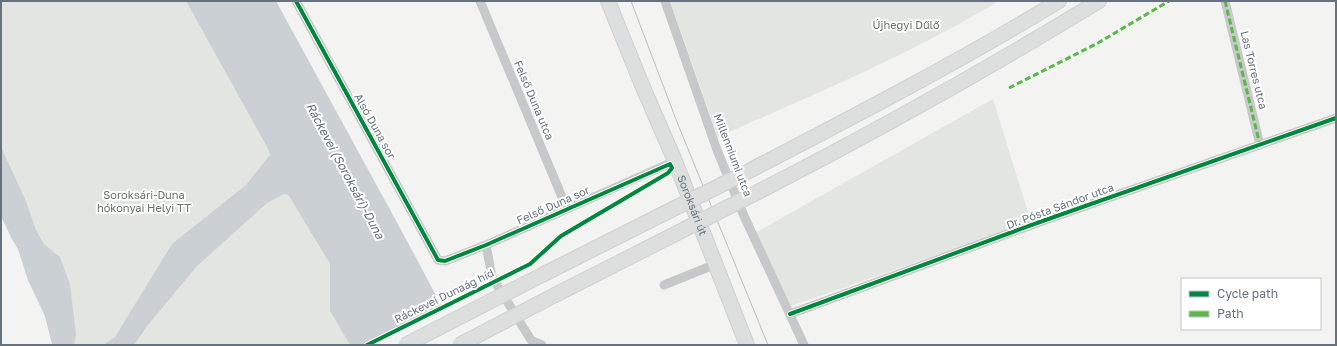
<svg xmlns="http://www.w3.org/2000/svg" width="1337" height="346" viewBox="0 0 1337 346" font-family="'Golos Text',sans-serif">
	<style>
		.green { fill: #e2e5e0 }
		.water { fill: #cad0d3 }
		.pier { fill: #f3f3f2 }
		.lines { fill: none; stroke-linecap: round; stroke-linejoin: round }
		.primary-casing { stroke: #d0d1d1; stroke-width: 16 }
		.trunk-casing { stroke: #d0d1d1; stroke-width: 16 }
		.minor { stroke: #c7c8c9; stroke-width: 9 }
		.primary { stroke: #dddede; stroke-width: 14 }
		.trunk { stroke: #dddede; stroke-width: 14 }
		.tram { stroke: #bdbebf; stroke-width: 1 }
		.trunk-bridge-casing { stroke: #d0d1d1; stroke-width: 16; stroke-linecap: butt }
		.trunk-bridge { stroke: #dddede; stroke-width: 14 }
		.quiet { stroke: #58b947; stroke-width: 3; stroke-dasharray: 6 3; stroke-linecap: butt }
		.cycleway-casing { stroke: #fff; stroke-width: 6 }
		.cycleway { stroke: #00873e; stroke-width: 4 }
		.labels { text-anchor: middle; stroke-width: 4; stroke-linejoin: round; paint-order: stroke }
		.park-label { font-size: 11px; fill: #677764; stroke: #fff }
		.street-label { font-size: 11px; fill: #66737f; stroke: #fff }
		.water-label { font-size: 12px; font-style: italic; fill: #62737c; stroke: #fff }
	</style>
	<rect width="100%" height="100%" fill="#f3f3f2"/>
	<path class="green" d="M 1,1 L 186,1 L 267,147 L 284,194 L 289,196 L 330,264 L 330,311 L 350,345 L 52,344 L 45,316 L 28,280 L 18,249 L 12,239 L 1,216 Z
		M 670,1 L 999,1 C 909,55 813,95 718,137 Z
		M 993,99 L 1031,222 L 791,306 L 755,233 Z"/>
	<path class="water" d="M 186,1 L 276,1 L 412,250 L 462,345 L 350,345 L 330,311 L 330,264 L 289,196 L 284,194 L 267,203 L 197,266 L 147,326 L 134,345 L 103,345 L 115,337 L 172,244 L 246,185 L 270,155 L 267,147 Z
		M 1,147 L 25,199 L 36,230 L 44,244 L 60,257 L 70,285 L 76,334 L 74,345 L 52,344 L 45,316 L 28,280 L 18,249 L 12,239 L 1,216 Z"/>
	<path class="pier" d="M 443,304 L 464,345 L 363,345 L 406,324 Z"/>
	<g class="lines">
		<g class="primary-casing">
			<g id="primary">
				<path id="s1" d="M 608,1 L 642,85 L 675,161 L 747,345"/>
			</g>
		</g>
		<g class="trunk-casing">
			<path id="trunk" d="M 745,173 C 851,118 957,63 1059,1
				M 754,194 C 871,134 986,70 1099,1
				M 544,274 L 665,213
				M 555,295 L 685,229"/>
		</g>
		<path class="minor" d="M 296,1 L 438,260 L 445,261 L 486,245 L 675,161
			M 480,1 L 567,209
			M 665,1 L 717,150 L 744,216 L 804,345
			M 1225,1 L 1260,145
			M 486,245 L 492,277 L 531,340 L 542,345
			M 664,285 L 716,264
			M 790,314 L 1037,223 L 1336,118"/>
		<use href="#primary" class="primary"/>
		<use href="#trunk" class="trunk"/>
		<path class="tram" d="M 631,1 L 677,122 L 768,345"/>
		<g class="trunk-bridge-casing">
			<path id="trunk-bridge" d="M 665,213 L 745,173
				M 685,229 L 754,194
				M 405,345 L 544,274
				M 459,345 L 555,295"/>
		</g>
		<use href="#trunk-bridge" class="trunk-bridge"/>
		<path class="quiet" d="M 1225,1 L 1260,145
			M 1009,88 L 1098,43 L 1169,1"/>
		<g class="cycleway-casing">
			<path id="cycleway" d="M 296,1 L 438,260 L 445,261 L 486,245 L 670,164 L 672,168 L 668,173 L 561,236 L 530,264 L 367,345
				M 790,314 L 1037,223 L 1336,118"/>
		</g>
		<use href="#cycleway" class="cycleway"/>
	</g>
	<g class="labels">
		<g class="park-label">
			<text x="906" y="29">Újhegyi Dűlő</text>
			<text x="144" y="199">Soroksári-Duna<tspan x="144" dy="13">hókonyai Helyi TT</tspan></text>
		</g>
		<g class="street-label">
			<text transform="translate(1254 70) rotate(76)" y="4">Las Torres utca</text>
			<text transform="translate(534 100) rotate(67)" y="4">Felső Duna utca</text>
			<text transform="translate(375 126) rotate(61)" y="4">Alsó Duna sor</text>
			<text transform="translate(733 155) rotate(69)" y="4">Millenniumi utca</text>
			<text transform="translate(553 205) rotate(-24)" y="4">Felső Duna sor</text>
			<text dy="4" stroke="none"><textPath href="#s1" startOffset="221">Soroksári út</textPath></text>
			<text transform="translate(1060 206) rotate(-20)" y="4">Dr. Pósta Sándor utca</text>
			<text transform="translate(444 296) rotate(-26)" y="4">Ráckevei Dunaág híd</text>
		</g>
		<g class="water-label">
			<text transform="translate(345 171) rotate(62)" y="4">Ráckevei (Soroksári)-Duna</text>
		</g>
	</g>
	<rect width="1337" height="346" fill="none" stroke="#66737f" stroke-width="4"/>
	<rect x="1181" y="278" width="140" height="52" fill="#ffffff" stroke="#c2c7cc"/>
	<rect x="1189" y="291" width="20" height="6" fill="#00873e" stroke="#c2c7cc"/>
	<text x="1217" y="298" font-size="12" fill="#66737f">Cycle path</text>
	<rect x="1189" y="311" width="20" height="6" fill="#58b947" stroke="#c2c7cc"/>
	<text x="1217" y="318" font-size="12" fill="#66737f">Path</text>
</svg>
